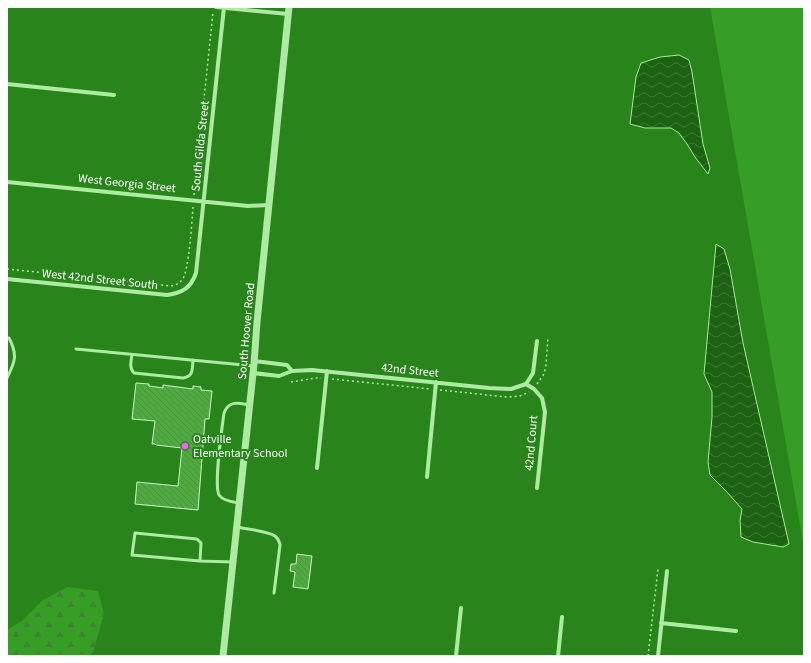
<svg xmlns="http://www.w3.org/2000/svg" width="811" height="663" viewBox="0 0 811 663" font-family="'Source Sans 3',sans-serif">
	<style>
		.green { fill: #369d25 }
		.forest { fill: url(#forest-firs) }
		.water { fill: url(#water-waves); stroke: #a3ed95 }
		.building { fill: url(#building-back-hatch); stroke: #cef8c7 }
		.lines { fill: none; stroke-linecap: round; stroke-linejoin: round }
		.path { stroke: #adeba2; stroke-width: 1.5; stroke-dasharray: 2 3; stroke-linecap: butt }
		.service { stroke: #adeba2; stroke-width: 3 }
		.minor { stroke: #adeba2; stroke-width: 4 }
		.tertiary { stroke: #adeba2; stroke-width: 7 }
		.poi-dot { fill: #fb5ff9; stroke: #29841c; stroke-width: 1.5 }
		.labels { text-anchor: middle; stroke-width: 4; stroke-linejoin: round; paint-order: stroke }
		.street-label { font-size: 12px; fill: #fff; stroke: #29841c }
		.poi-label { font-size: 12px; fill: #fff; stroke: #29841c; text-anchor: start }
	</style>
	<defs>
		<pattern id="forest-firs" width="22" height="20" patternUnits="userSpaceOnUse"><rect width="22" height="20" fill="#369d25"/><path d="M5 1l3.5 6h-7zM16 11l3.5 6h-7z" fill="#3e8133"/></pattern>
		<pattern id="water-waves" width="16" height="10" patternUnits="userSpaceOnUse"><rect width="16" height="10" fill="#1c6212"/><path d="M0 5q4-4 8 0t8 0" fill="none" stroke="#3e7a36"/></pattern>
		<pattern id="building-back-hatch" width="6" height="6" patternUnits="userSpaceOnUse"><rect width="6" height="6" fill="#4fab40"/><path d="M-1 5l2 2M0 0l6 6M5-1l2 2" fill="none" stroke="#4e8e44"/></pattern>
	</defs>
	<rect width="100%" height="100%" fill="#29841c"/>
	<path class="green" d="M 710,7 L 804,7 L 804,548 Z"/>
	<path class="forest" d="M 68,587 L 98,591 L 104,614 L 93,652 L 89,656 L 7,656 L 7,630 L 22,621 L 43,600 Z"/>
	<path class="water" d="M 679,55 L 689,60 L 692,72 L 703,144 L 710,168 L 708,174 L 695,157 L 687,144 L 679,133 L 671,128 L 645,128 L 630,124 L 636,77 L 641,63 L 660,57 Z
		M 716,244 L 724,249 L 730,269 L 743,343 L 789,544 L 783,547 L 753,542 L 741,537 L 740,521 L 742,509 L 727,492 L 710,475 L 708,462 L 712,417 L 712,392 L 704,374 Z"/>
	<path class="building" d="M 136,383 L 149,384 L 149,386 L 163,388 L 163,385 L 193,389 L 193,386 L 201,387 L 201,390 L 212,391 L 209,419 L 205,419 L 198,510 L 135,504 L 137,482 L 178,486 L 182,448 L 156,445 L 155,444 L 152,444 L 155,421 L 132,419 Z
		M 297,554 L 312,556 L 308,589 L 293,587 L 295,572 L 290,571 L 291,564 L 296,564 Z"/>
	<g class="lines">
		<path class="path" d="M 194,195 L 213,12
			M 7,269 L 171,286 C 175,285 179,284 182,280 C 189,272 192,220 193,207
			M 332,379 L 430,389
			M 291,382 L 316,378 L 321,378
			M 537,384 L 544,374 L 546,365 L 548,337
			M 440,390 L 507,397 L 520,396 L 529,392
			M 648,656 L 658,569"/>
		<path class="service" d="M 7,338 L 9,338 C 18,355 15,362 7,378
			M 76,349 L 254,366
			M 132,355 C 131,361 129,368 134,373 L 183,378 C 194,376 192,369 193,360
			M 239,503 C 233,502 223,501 219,495 C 214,486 222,427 224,413 C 229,400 238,403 250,405
			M 237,527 C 246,529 268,531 275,536 C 279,539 279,541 280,545 L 274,593
			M 200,561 L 201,543 L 197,539 L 135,533 L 132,555 L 200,561 L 233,562"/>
		<path class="minor" d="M 216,7 L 288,14
			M 7,84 L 114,95
			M 7,182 L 248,206 L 269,205
			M 7,279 L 167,295 C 182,293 191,288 196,273 L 224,7
			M 292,371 L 312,370 L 489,388 L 511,389 L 526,384
			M 253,373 L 279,376 L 292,371 L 287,365 L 254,361
			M 526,384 L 534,389 L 542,398 L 545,412 L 537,488
			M 526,384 L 533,373 L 537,341
			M 317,468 L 327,371
			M 427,477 L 436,382
			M 661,623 L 736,631
			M 456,656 L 461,608
			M 558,656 L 562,617
			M 658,656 L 667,571"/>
		<path class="tertiary" d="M 223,656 L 254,364 L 257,322 L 289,7"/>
	</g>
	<circle class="poi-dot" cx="185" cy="446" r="4"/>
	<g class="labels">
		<g class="street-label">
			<text transform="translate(200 146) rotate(-84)" y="4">South Gilda Street</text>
			<text transform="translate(127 183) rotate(6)" y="4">West Georgia Street</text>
			<text transform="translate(100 279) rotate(6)" y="4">West 42nd Street South</text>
			<text transform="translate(246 331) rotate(-85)" y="4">South Hoover Road</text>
			<text transform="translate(410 370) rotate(6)" y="4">42nd Street</text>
			<text transform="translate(531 443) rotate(-85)" y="4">42nd Court</text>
		</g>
		<g class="poi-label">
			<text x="193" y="443">Oatville<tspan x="193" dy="14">Elementary School</tspan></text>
		</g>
	</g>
	<rect width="811" height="663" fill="none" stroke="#ffffff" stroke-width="16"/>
</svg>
